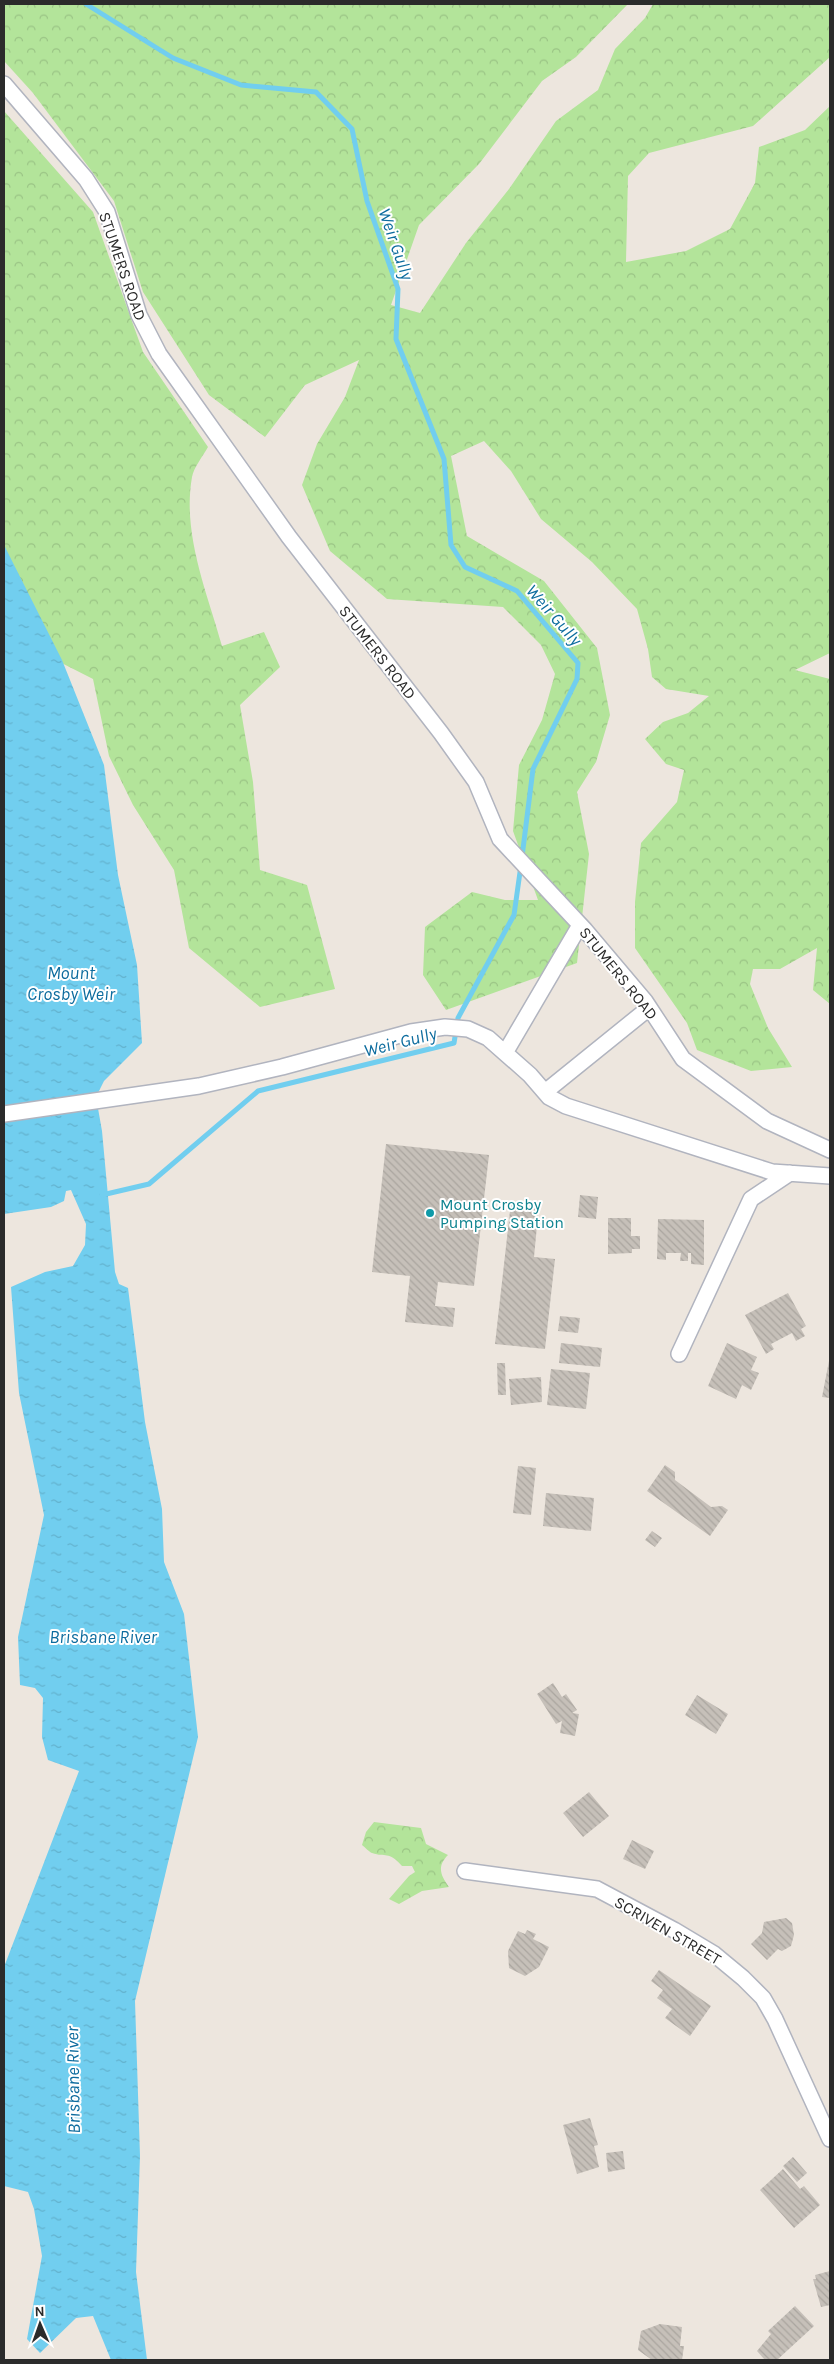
<svg xmlns="http://www.w3.org/2000/svg" width="834" height="2364" viewBox="0 0 834 2364" font-family="Karla,sans-serif">
	<style>
		.forest { fill: url(#forest-crowns) }
		.water { fill: url(#water-ripples) }
		.lines { fill: none; stroke-linecap: round; stroke-linejoin: round }
		.stream { stroke: #71ceef; stroke-width: 5 }
		.building { fill: url(#building-back-hatch) }
		.street-casing { stroke: #b1b4bf; stroke-width: 18 }
		.street { stroke: #fff; stroke-width: 15 }
		.culture-dot { fill: #0f9aa8; stroke: #fff; stroke-width: 2 }
		.labels { text-anchor: middle; stroke-width: 4; stroke-linejoin: round; paint-order: stroke }
		.street-label { font-size: 16px; fill: #2b2b2b; stroke: #fff }
		.culture-label { font-size: 16px; fill: #0d838f; stroke: #fff; text-anchor: start }
		.water-label { font-size: 18px; font-style: italic; fill: #0d6c9e; stroke: #fff }
	</style>
	<defs>
		<pattern id="forest-crowns" width="20" height="18" patternUnits="userSpaceOnUse" patternTransform="scale(1.25)"><rect width="20" height="18" fill="#b3e49a"/><path d="M2 6a3 3 0 1 1 6 0M12 15a3 3 0 1 1 6 0" fill="none" stroke="#9ac485"/></pattern>
		<pattern id="water-ripples" width="26" height="14" patternUnits="userSpaceOnUse" patternTransform="scale(1.25)"><rect width="26" height="14" fill="#71ceef"/><path d="M2 4q2-2 4 0t4 0M15 11q2-2 4 0t4 0" fill="none" stroke="#62b1cd"/></pattern>
		<pattern id="building-back-hatch" width="6" height="6" patternUnits="userSpaceOnUse" patternTransform="scale(1.25)"><rect width="6" height="6" fill="#c6c0b9"/><path d="M-1 5l2 2M0 0l6 6M5-1l2 2" fill="none" stroke="#aaa59f"/></pattern>
	</defs>
	<rect width="100%" height="100%" fill="#ede6de"/>
	<path class="forest" d="M 4,4 L 628,4 L 576,57 L 542,81 L 479,164 L 419,225 L 391,305 L 420,313 L 466,243 L 509,189 L 556,121 L 598,90 L 615,49 L 645,18 L 653,4 L 830,4 L 830,57 L 753,126 L 649,153 L 628,176 L 626,262 L 686,251 L 730,229 L 755,183 L 759,147 L 805,130 L 830,106 L 830,653 L 795,670 L 830,679 L 830,1004 L 813,990 L 817,948 L 780,969 L 753,969 L 750,984 L 768,1028 L 792,1067 L 751,1071 L 697,1050 L 687,1023 L 635,948 L 635,902 L 641,843 L 677,802 L 684,770 L 666,764 L 645,739 L 663,722 L 688,713 L 709,696 L 666,689 L 652,677 L 648,649 L 637,609 L 592,562 L 541,519 L 511,471 L 484,441 L 451,456 L 467,536 L 544,581 L 597,648 L 610,715 L 596,762 L 577,792 L 589,854 L 577,963 L 446,1010 L 423,975 L 425,927 L 472,892 L 505,900 L 538,900 L 513,831 L 519,765 L 542,720 L 555,674 L 541,645 L 503,607 L 387,599 L 330,551 L 302,485 L 317,444 L 345,397 L 359,360 L 305,385 L 265,437 L 209,395 L 143,292 L 114,201 L 33,93 L 4,61 Z
		M 4,111 L 93,212 L 143,352 L 208,447 C 203,456 194,467 192,477 C 182,534 207,592 222,646 L 264,632 L 280,667 L 240,705 L 253,782 L 260,870 L 307,885 L 335,989 L 260,1007 L 189,948 L 174,870 L 133,805 L 109,756 L 93,679 L 36,650 L 4,596 Z
		M 374,1822 L 421,1828 L 426,1844 L 448,1855 C 437,1866 440,1875 449,1887 L 422,1891 L 399,1904 L 389,1899 L 409,1876 L 415,1872 L 412,1866 L 402,1866 C 388,1850 386,1858 372,1853 C 369,1852 365,1847 362,1845 L 366,1832 Z"/>
	<path class="water" d="M 4,545 L 62,660 L 104,765 L 118,875 L 137,965 L 142,1043 L 104,1081 L 96,1097 L 102,1131 L 115,1272 L 119,1284 L 128,1288 L 145,1422 L 162,1509 L 164,1562 L 184,1614 L 198,1737 L 135,2001 L 140,2156 L 136,2272 L 147,2360 L 111,2360 L 93,2316 L 76,2318 L 40,2353 L 27,2339 L 42,2256 L 34,2209 L 28,2192 L 4,2186 L 4,1967 L 79,1771 L 48,1760 L 42,1737 L 43,1698 L 35,1688 L 20,1685 L 18,1637 L 44,1515 L 19,1393 L 11,1287 L 45,1272 L 73,1266 L 85,1245 L 86,1224 L 71,1190 L 66,1191 L 64,1201 L 51,1207 L 4,1214 Z"/>
	<g class="lines">
		<path class="stream" d="M 86,4 L 173,58 L 241,85 L 316,92 L 352,129 L 367,201 L 398,289 L 396,339 L 444,459 L 451,545 L 465,567 L 517,591 L 578,663 L 577,679 L 533,769 L 522,857
			M 102,1195 L 149,1184 L 258,1091 L 454,1043 L 458,1018 L 514,915 L 521,865"/>
	</g>
	<path class="building" d="M 386,1144 L 489,1155 L 474,1286 L 438,1282 L 435,1306 L 455,1308 L 453,1327 L 405,1322 L 410,1276 L 372,1272 Z
		M 580,1195 L 598,1197 L 596,1219 L 578,1217 Z
		M 511,1202 L 539,1205 L 534,1257 L 555,1259 L 545,1349 L 495,1344 Z
		M 608,1218 L 631,1218 L 631,1236 L 640,1236 L 640,1249 L 632,1249 L 632,1253 L 608,1254 Z
		M 658,1219 L 704,1220 L 704,1265 L 691,1264 L 691,1253 L 688,1253 L 688,1261 L 680,1261 L 681,1253 L 666,1253 L 666,1260 L 657,1259 Z
		M 788,1293 L 806,1326 L 801,1329 L 805,1336 L 796,1341 L 792,1333 L 771,1344 L 774,1349 L 766,1354 L 745,1315 Z
		M 560,1316 L 580,1318 L 578,1333 L 558,1331 Z
		M 561,1343 L 602,1348 L 600,1367 L 559,1363 Z
		M 727,1343 L 757,1357 L 751,1370 L 759,1373 L 751,1390 L 742,1385 L 736,1399 L 708,1386 Z
		M 829,1361 L 830,1361 L 830,1398 L 822,1397 Z
		M 497,1363 L 505,1363 L 506,1395 L 498,1395 Z
		M 551,1369 L 590,1373 L 586,1409 L 547,1405 Z
		M 541,1377 L 542,1402 L 511,1405 L 509,1379 Z
		M 665,1465 L 675,1472 L 675,1480 L 711,1507 L 722,1506 L 728,1510 L 710,1536 L 647,1491 Z
		M 518,1466 L 536,1468 L 531,1515 L 513,1513 Z
		M 546,1493 L 594,1498 L 591,1531 L 543,1526 Z
		M 652,1531 L 662,1538 L 655,1547 L 645,1540 Z
		M 553,1683 L 562,1697 L 566,1694 L 577,1710 L 572,1713 L 579,1714 L 575,1736 L 560,1733 L 562,1721 L 556,1724 L 537,1694 Z
		M 697,1695 L 728,1714 L 716,1734 L 685,1715 Z
		M 589,1792 L 609,1816 L 583,1837 L 563,1813 Z
		M 632,1840 L 654,1851 L 645,1869 L 623,1859 Z
		M 786,1918 L 792,1923 L 794,1935 L 791,1946 L 782,1951 L 778,1949 L 767,1960 L 751,1944 L 762,1933 L 764,1922 Z
		M 527,1930 L 536,1934 L 533,1939 L 549,1947 L 539,1967 L 525,1976 L 509,1968 L 508,1951 L 518,1931 L 525,1934 Z
		M 659,1970 L 711,2006 L 690,2036 L 665,2018 L 672,2009 L 657,1998 L 663,1990 L 651,1981 Z
		M 590,2118 L 598,2145 L 594,2146 L 599,2167 L 577,2174 L 563,2125 Z
		M 623,2151 L 625,2169 L 608,2172 L 606,2153 Z
		M 793,2157 L 807,2173 L 797,2182 L 783,2166 Z
		M 783,2169 L 800,2189 L 804,2186 L 820,2205 L 794,2228 L 760,2190 Z
		M 830,2271 L 830,2305 L 821,2307 L 813,2279 L 816,2279 L 815,2275 Z
		M 795,2306 L 814,2326 L 777,2360 L 765,2360 L 757,2351 L 771,2334 L 768,2331 Z
		M 660,2324 L 682,2327 L 680,2346 L 684,2346 L 682,2360 L 652,2360 L 638,2350 L 641,2331 Z"/>
	<g class="lines">
		<g class="street-casing">
			<path id="street" d="M 4,84 L 86,179 L 107,212 L 139,315 L 159,354 L 289,537 L 441,733 L 476,782 L 500,839 L 585,930 L 645,1001 L 683,1059 L 767,1121 L 830,1150
				M 505,1053 L 580,925
				M 545,1092 L 649,1008
				M 4,1114 L 199,1086 L 282,1067 L 411,1032 L 445,1027 L 468,1029 L 488,1038 L 530,1075 L 549,1097 L 566,1106 L 772,1172 L 830,1176
				M 679,1354 L 751,1199 L 790,1173
				M 465,1871 L 597,1889 L 674,1930 L 714,1954 L 743,1978 L 763,1998 L 775,2019 L 830,2139"/>
		</g>
		<use href="#street" class="street"/>
	</g>
	<circle class="culture-dot" cx="430" cy="1213" r="5"/>
	<g class="labels">
		<g class="street-label">
			<text transform="translate(123 266) rotate(71)" y="6">STUMERS ROAD</text>
			<text transform="translate(378 652) rotate(52)" y="6">STUMERS ROAD</text>
			<text transform="translate(619 973) rotate(51)" y="6">STUMERS ROAD</text>
			<text transform="translate(668 1930) rotate(30)" y="6">SCRIVEN STREET</text>
		</g>
		<g class="culture-label">
			<text x="440" y="1210">Mount Crosby<tspan x="440" dy="18">Pumping Station</tspan></text>
		</g>
		<g class="water-label">
			<text transform="translate(396 244) rotate(71)" y="6">Weir Gully</text>
			<text transform="translate(554 615) rotate(49)" y="6">Weir Gully</text>
			<text x="71" y="979">Mount<tspan x="71" dy="21">Crosby Weir</tspan></text>
			<text transform="translate(400 1042) rotate(-14)" y="6">Weir Gully</text>
			<text x="103" y="1643">Brisbane River</text>
			<text transform="translate(73 2080) rotate(-91)" y="6">Brisbane River</text>
		</g>
	</g>
	<rect width="834" height="2364" fill="none" stroke="#2b2b2b" stroke-width="10"/>
	<g transform="translate(40 2324) rotate(358)" stroke="#ffffff" stroke-width="4" paint-order="stroke">
	<path d="M0-4L9 19L0 12L-9 19Z" fill="#2b2b2b"/>
	<text y="-8" font-size="14" font-weight="bold" text-anchor="middle" fill="#2b2b2b">N</text>
	</g>
</svg>
